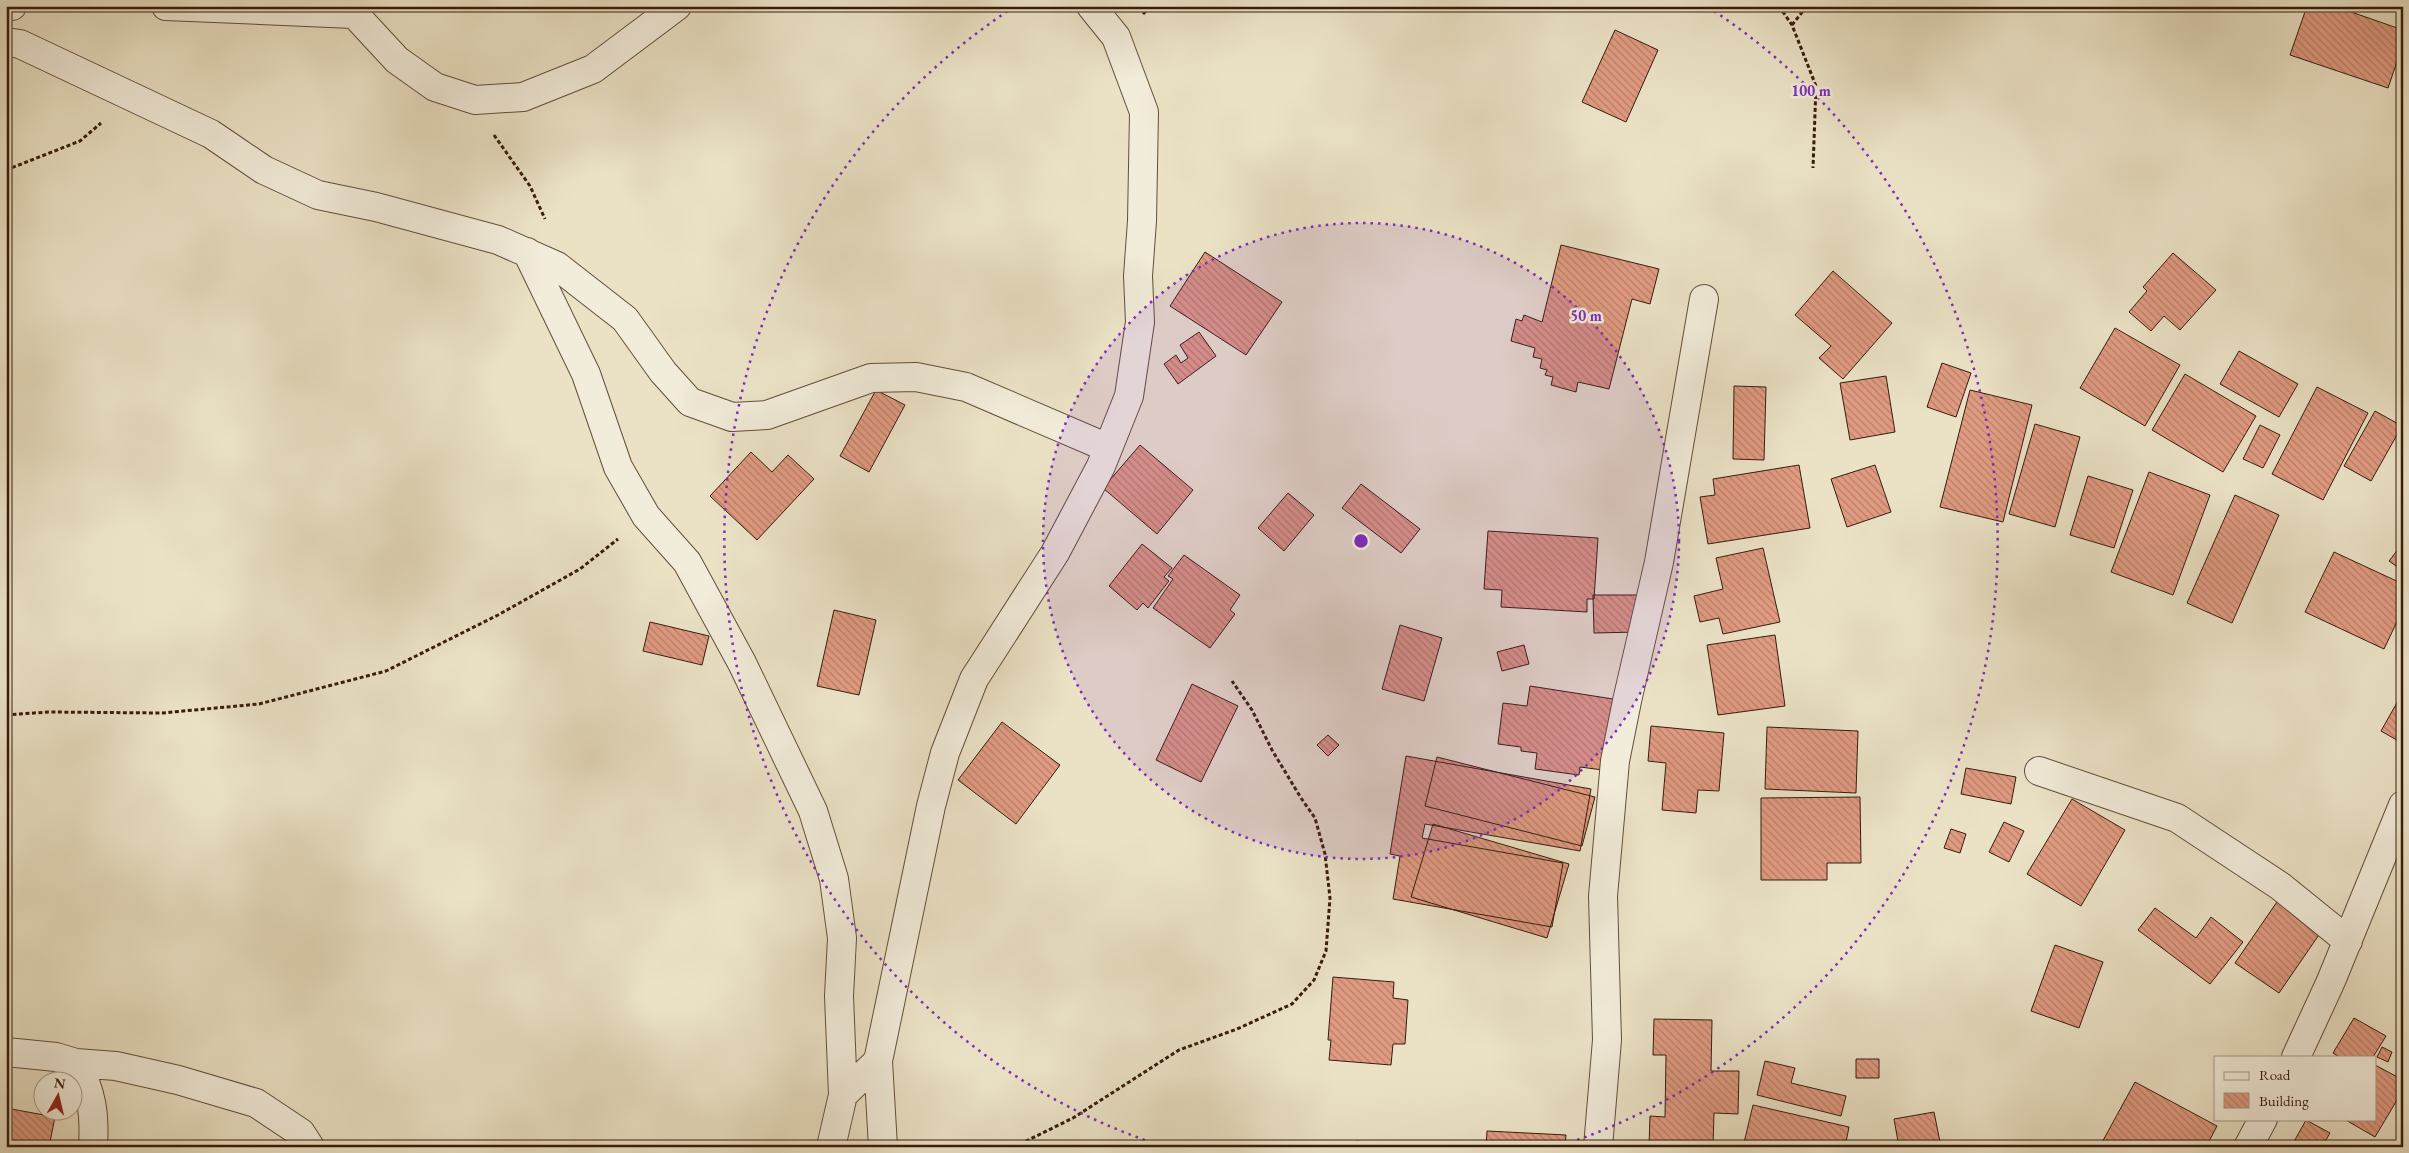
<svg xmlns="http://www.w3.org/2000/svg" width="2409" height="1153" viewBox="0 0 2409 1153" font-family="'EB Garamond',serif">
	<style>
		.building { fill: url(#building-back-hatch); stroke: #361c0b }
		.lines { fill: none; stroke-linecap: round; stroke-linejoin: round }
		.street-casing { stroke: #634e3a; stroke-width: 30 }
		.path { stroke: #361c0b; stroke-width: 3; stroke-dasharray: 4 2.5; stroke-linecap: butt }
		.street { stroke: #f2ecda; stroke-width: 28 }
		.ring { fill: none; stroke: #7b2cbf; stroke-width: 2.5; stroke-dasharray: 2.5 5 }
		.centre { fill: #7b2cbf; stroke: #f2ecda; stroke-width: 2.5 }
		.ring-label { font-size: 15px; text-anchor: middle; font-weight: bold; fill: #7b2cbf; stroke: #f2ecda; stroke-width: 5; stroke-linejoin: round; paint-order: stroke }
	</style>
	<defs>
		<pattern id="building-back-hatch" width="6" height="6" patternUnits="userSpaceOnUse" patternTransform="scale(1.25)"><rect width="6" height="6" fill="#e19b82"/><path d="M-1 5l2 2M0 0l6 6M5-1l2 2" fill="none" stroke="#b77e69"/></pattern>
	</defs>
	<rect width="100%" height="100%" fill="#ebe2c6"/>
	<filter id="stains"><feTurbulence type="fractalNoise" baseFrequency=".004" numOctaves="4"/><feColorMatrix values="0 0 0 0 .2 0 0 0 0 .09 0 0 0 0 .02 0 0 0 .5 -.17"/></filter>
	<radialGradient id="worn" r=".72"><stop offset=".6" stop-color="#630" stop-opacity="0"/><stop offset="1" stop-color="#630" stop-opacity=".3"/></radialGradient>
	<path class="building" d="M 2307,6 L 2334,6 L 2403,30 L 2403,44 L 2388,88 L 2290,55 Z
		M 1615,30 L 1658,50 L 1626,122 L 1582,102 Z
		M 1561,245 L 1659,269 L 1650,304 L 1632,299 L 1609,389 L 1578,382 L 1576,392 L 1551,385 L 1553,377 L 1545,375 L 1547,370 L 1540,368 L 1542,359 L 1533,357 L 1535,348 L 1511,341 L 1516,319 L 1522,321 L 1524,315 L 1542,322 Z
		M 1205,252 L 1282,302 L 1246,355 L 1170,306 Z
		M 2173,253 L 2216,290 L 2180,330 L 2164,316 L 2151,331 L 2129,312 L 2147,291 L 2143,287 Z
		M 1833,271 L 1892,323 L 1843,379 L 1819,358 L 1831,346 L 1795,315 Z
		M 2115,328 L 2180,365 L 2145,426 L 2080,388 Z
		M 1199,332 L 1216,356 L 1178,384 L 1164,364 L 1176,355 L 1181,363 L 1188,358 L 1180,345 Z
		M 2239,351 L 2298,384 L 2279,417 L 2220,384 Z
		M 1942,363 L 1971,373 L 1956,417 L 1927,407 Z
		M 2185,374 L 2256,416 L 2223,472 L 2152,430 Z
		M 1886,376 L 1895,432 L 1850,440 L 1840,383 Z
		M 1734,386 L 1766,387 L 1764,460 L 1733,459 Z
		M 2317,387 L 2368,413 L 2323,500 L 2272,474 Z
		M 876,390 L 905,405 L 869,472 L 840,456 Z
		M 1970,390 L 2032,405 L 2003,522 L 1940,507 Z
		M 2375,411 L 2402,426 L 2371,481 L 2344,466 Z
		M 2035,424 L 2080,437 L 2055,527 L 2009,514 Z
		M 2260,425 L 2280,435 L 2263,468 L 2243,459 Z
		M 1140,445 L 1193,490 L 1157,534 L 1103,488 Z
		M 751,452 L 772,472 L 788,455 L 814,479 L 757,540 L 710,496 Z
		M 1799,465 L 1810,528 L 1708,544 L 1700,497 L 1715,495 L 1713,479 Z
		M 1875,465 L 1891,512 L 1847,527 L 1831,479 Z
		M 2149,472 L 2210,495 L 2173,595 L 2111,572 Z
		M 2088,476 L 2133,490 L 2114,548 L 2070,535 Z
		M 1361,484 L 1420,529 L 1401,553 L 1342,508 Z
		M 1288,493 L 1314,515 L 1284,551 L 1258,528 Z
		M 2235,495 L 2279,515 L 2232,623 L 2187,603 Z
		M 1488,531 L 1598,538 L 1594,599 L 1587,599 L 1587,612 L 1501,607 L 1502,590 L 1484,589 Z
		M 2403,543 L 2403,571 L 2389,561 Z
		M 1142,544 L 1172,568 L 1164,577 L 1169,581 L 1148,608 L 1143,603 L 1137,610 L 1109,586 Z
		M 1763,548 L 1780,622 L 1723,634 L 1719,618 L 1700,622 L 1694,596 L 1723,589 L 1716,558 Z
		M 2334,552 L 2403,584 L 2403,609 L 2384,649 L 2305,612 Z
		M 1184,555 L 1240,595 L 1230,610 L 1235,614 L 1210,648 L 1153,608 L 1173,579 L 1168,576 Z
		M 1593,595 L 1637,595 L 1638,632 L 1594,633 Z
		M 834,610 L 876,620 L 859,695 L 817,686 Z
		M 650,622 L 709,636 L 702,665 L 643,651 Z
		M 1400,625 L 1442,638 L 1424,701 L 1382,689 Z
		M 1775,635 L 1785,706 L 1718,715 L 1707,645 Z
		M 1524,645 L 1529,664 L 1502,671 L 1497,652 Z
		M 1192,684 L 1238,706 L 1201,782 L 1156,760 Z
		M 1530,686 L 1613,699 L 1603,770 L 1580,767 L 1579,775 L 1535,769 L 1537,753 L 1521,751 L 1521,747 L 1498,744 L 1503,703 L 1527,706 Z
		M 2403,692 L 2403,742 L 2402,743 L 2381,731 Z
		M 1002,722 L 1060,765 L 1016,824 L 958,780 Z
		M 1651,726 L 1724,733 L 1719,791 L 1698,790 L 1696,813 L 1662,810 L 1666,763 L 1648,761 Z
		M 1767,727 L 1858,731 L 1856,793 L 1765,789 Z
		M 1328,735 L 1339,745 L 1328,756 L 1317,745 Z
		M 1406,756 L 1591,789 L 1580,851 L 1425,824 L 1422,838 L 1563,863 L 1552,927 L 1393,899 L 1400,856 L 1390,854 Z
		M 1437,757 L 1595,797 L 1582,846 L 1425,806 Z
		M 1966,768 L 2016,777 L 2011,804 L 1961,794 Z
		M 1860,797 L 1861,863 L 1827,863 L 1827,880 L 1761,880 L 1761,798 Z
		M 2072,799 L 2125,830 L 2081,906 L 2027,874 Z
		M 2004,822 L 2024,831 L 2009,862 L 1989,852 Z
		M 1433,824 L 1569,864 L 1547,938 L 1411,897 Z
		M 1951,829 L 1966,834 L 1960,853 L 1944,848 Z
		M 2281,896 L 2325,926 L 2279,993 L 2235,963 Z
		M 2155,908 L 2196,938 L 2211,917 L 2243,942 L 2210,984 L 2138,930 Z
		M 2055,945 L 2103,962 L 2079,1028 L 2031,1011 Z
		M 1333,977 L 1394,982 L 1393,998 L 1408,1000 L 1405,1044 L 1393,1044 L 1391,1065 L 1329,1060 L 1331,1040 L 1328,1040 Z
		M 2354,1018 L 2386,1036 L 2373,1057 L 2339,1057 L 2333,1053 Z
		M 1654,1019 L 1712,1020 L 1711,1071 L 1739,1071 L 1738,1114 L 1714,1113 L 1713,1147 L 1649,1147 L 1650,1116 L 1665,1117 L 1666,1055 L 1653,1055 Z
		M 2382,1047 L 2392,1052 L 2388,1062 L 2377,1057 Z
		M 1856,1059 L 1879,1059 L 1879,1078 L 1856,1078 Z
		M 1765,1061 L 1795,1068 L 1791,1083 L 1846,1096 L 1841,1116 L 1757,1095 Z
		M 2375,1065 L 2403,1080 L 2403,1090 L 2375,1137 L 2344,1119 L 2375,1119 Z
		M 2135,1082 L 2217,1126 L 2206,1147 L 2100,1146 Z
		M 1753,1105 L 1849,1127 L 1845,1147 L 1743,1147 Z
		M 6,1108 L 55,1117 L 49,1147 L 6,1147 Z
		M 1934,1112 L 1941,1147 L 1899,1147 L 1894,1119 Z
		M 2306,1120 L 2330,1133 L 2322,1147 L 2291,1147 Z
		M 1487,1131 L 1566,1135 L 1565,1147 L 1486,1147 Z
		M 1356,1141 L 1386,1144 L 1386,1147 L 1356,1147 Z"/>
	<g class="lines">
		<g class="street-casing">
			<path id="street" d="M 166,6 L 353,14
				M 347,6 L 397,60 L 435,87 L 475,100 L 523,97 L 593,69 L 677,6
				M 6,7 L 12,6
				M 6,42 L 20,44 L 211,134 L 264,170 L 318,195 L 376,207 L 498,240 L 557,266 L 625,319 L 663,372 L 690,402 L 732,417 L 767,415 L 871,378 L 916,377 L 966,387 L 1108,448
				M 527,252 L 586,374 L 618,467 L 646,516 L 687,562 L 742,663 L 813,811 L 834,879 L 842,938 L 839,996 L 843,1095
				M 2039,771 L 2177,818 L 2280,886 L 2348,941
				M 6,1052 L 56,1057 L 76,1063 C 92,1092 95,1114 93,1147
				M 2296,1057 L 2331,981 L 2403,805
				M 878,1061 L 883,1147
				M 76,1063 L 116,1066 L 178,1080 L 256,1103 L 301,1133 L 310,1147
				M 831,1147 L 843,1095 L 878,1061 L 931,806 L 945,753 L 974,679 L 1055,553 L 1101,466 L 1129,396 L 1140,322 L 1138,276 L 1142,221 L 1144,112 L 1116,37 L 1091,6
				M 1598,1147 L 1607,1040 L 1603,896 L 1615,761 L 1627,701 L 1659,562 L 1704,299
				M 2248,1147 L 2263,1119"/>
		</g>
		<path class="path" d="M 1779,6 L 1792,25 L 1816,86 L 1813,168
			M 1143,14 L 1151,6
			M 1792,25 L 1807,6
			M 494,135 L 530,186 L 545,219
			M 6,170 L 80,141 L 101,123
			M 6,715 L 48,712 L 162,713 L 259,704 L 386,671 L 498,615 L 580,569 L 618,539
			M 1014,1147 L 1073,1118 L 1179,1050 L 1237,1029 L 1292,1004 L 1314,980 L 1326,951 L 1330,898 L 1325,854 L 1315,818 L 1301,798 L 1272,750 L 1252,710 L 1232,681"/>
		<use href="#street" class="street"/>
	</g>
	<circle cx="1361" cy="541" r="318" fill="#7b2cbf" fill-opacity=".12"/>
	<g class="ring">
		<circle cx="1361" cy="541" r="318"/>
		<path d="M1159 1145A637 637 0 0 1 1014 7M1708 7A637 637 0 0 1 1563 1145"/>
	</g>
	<circle cx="1361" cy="541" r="8" class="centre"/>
	<g class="ring-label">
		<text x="1811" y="96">100 m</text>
		<text x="1586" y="321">50 m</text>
	</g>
	<rect width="2409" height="1153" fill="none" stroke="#ebe2c6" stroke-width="25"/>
	<rect x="8" y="8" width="2394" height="1138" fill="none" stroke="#361c0b" stroke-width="2.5"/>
	<rect x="12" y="12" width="2384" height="1128" fill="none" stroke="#361c0b"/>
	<rect x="2214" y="1056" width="162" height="65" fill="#f2ecda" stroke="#a79987"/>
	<rect x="2224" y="1072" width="25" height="8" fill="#f2ecda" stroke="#a79987"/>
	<text x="2259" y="1080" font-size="15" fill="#361c0b">Road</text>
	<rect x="2224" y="1093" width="25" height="15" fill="url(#building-back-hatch)" stroke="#a79987"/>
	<text x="2259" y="1106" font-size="15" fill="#361c0b">Building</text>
	<g transform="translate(58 1096) rotate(8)"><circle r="24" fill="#f2ecda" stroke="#a79987"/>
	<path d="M0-4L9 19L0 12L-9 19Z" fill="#8f2418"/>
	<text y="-8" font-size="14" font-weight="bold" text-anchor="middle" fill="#361c0b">N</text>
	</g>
	<rect width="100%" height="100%" filter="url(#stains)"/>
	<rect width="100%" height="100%" fill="url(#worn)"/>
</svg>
